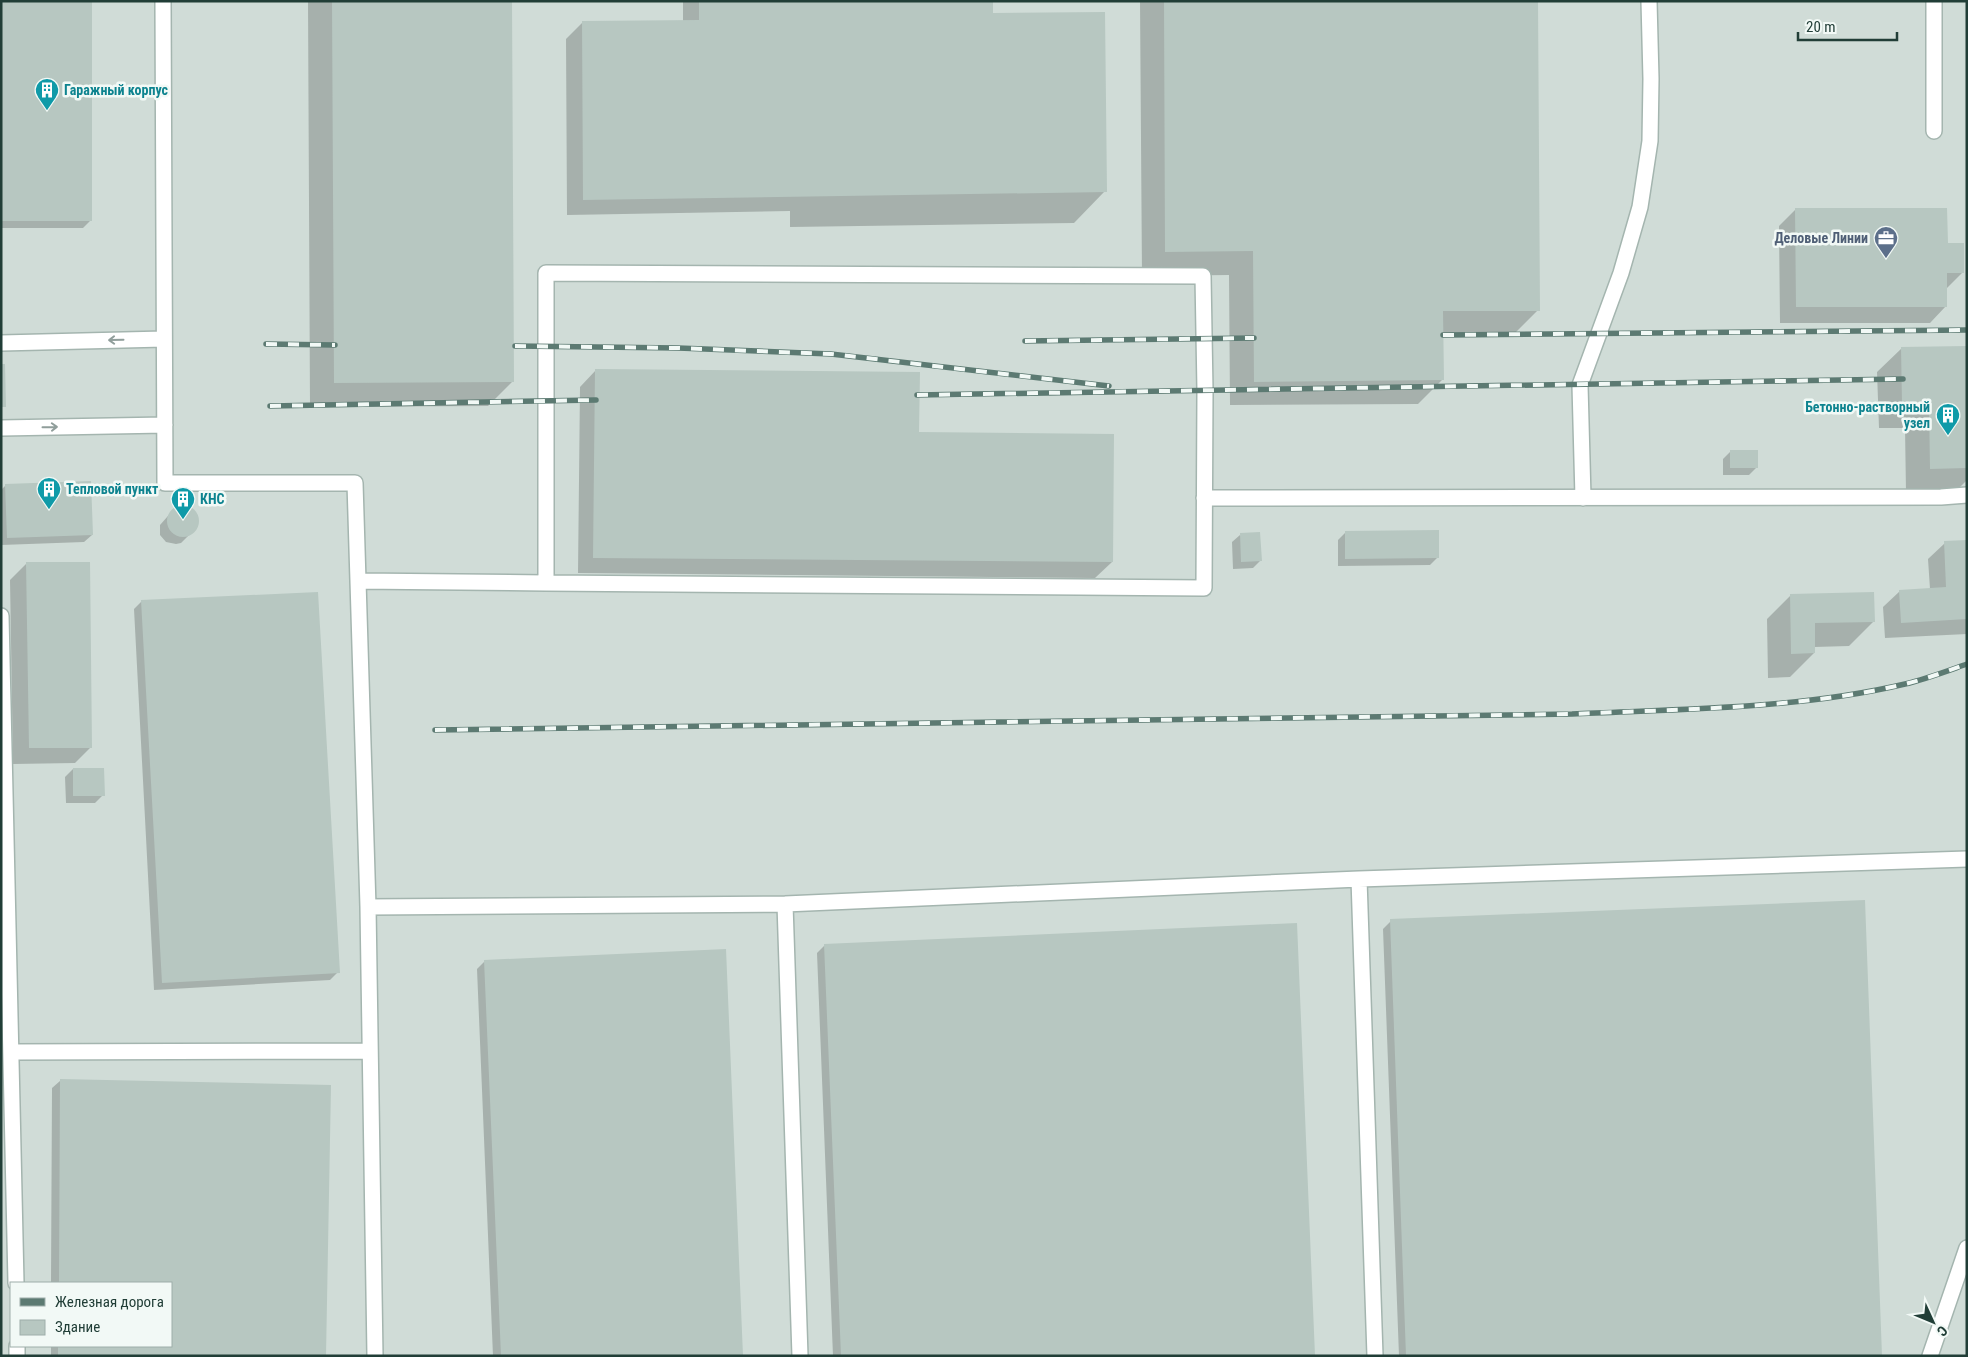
<svg xmlns="http://www.w3.org/2000/svg" width="1968" height="1357" viewBox="0 0 1968 1357" font-family="'Roboto Condensed',sans-serif">
	<style>
		.built { fill: #d0dcd7; fill-rule: evenodd }
		.shadow { fill: #0003 }
		.building { fill: #b7c7c1 }
		.lines { fill: none; stroke-linecap: round; stroke-linejoin: round }
		.lane-casing { stroke: #a4b5af; stroke-width: 18 }
		.lane { stroke: #fff; stroke-width: 15 }
		.rail-casing { stroke: #5c7a72; stroke-width: 5.5 }
		.rail { stroke: #f2f9f6; stroke-width: 4; stroke-dasharray: 11; stroke-linecap: butt }
		.oneway { stroke: #909e9b }
		.labels { text-anchor: middle; stroke-width: 5; stroke-linejoin: round; paint-order: stroke }
		.culture-label { font-size: 14px; font-weight: bold; fill: #0d838f; stroke: #f2f9f6; text-anchor: start }
		.service-label { font-size: 14px; font-weight: bold; fill: #4e5e75; stroke: #f2f9f6; text-anchor: end }
	</style>
	<rect width="100%" height="100%" fill="#e2ede8"/>
	<path class="built" d="M 1,1 L 1967,1 L 1967,1356 L 1,1356 ZM 11,1283 L 171,1283 L 171,1346 L 11,1346 Z"/>
	<path class="shadow" d="M 1,1 L 91,220 L 83,228 L 1,228 Z
		M 308,1 L 511,1 L 512,382 L 488,406 L 310,407 Z
		M 683,1 L 993,1 L 993,15 L 1105,191 L 1074,223 L 790,227 L 790,211 L 567,215 L 566,39 L 583,22 L 683,22 Z
		M 1140,1 L 1537,1 L 1538,310 L 1514,334 L 1442,335 L 1443,379 L 1418,404 L 1230,405 L 1229,275 L 1142,276 Z
		M 1796,209 L 1947,245 L 1963,272 L 1947,288 L 1946,306 L 1930,323 L 1780,323 L 1779,226 Z
		M 1967,347 L 1967,480 L 1956,491 L 1906,492 L 1905,428 L 1879,428 L 1877,372 L 1902,348 Z
		M 596,370 L 918,434 L 1112,562 L 1095,578 L 578,573 L 580,387 Z
		M 1731,451 L 1757,467 L 1749,475 L 1723,475 L 1723,459 Z
		M 6,485 L 92,535 L 84,542 L 1,545 L 1,490 Z
		M 180,507 L 190,508 L 196,515 L 196,528 L 181,543 L 176,544 L 166,542 L 160,535 L 160,525 L 175,508 Z
		M 1346,532 L 1438,557 L 1430,565 L 1338,566 L 1338,540 Z
		M 1240,535 L 1261,560 L 1253,568 L 1233,569 L 1232,542 Z
		M 1967,542 L 1967,634 L 1885,638 L 1883,607 L 1900,591 L 1930,589 L 1928,559 L 1945,543 Z
		M 26,564 L 91,747 L 75,763 L 13,764 L 10,580 Z
		M 1791,595 L 1873,622 L 1849,646 L 1814,647 L 1814,653 L 1790,677 L 1768,678 L 1767,619 Z
		M 142,601 L 338,972 L 330,980 L 154,990 L 134,609 Z
		M 73,769 L 103,795 L 95,803 L 66,803 L 65,777 Z
		M 1391,921 L 1881,1356 L 1399,1356 L 1383,929 Z
		M 825,945 L 1314,1356 L 833,1356 L 817,953 Z
		M 485,961 L 742,1356 L 493,1356 L 477,969 Z
		M 60,1081 L 325,1356 L 51,1356 L 51,1346 L 171,1346 L 171,1283 L 51,1283 L 52,1088 Z"/>
	<path class="building" d="M 1,1 L 92,1 L 92,221 L 1,221 Z
		M 332,1 L 512,1 L 514,382 L 334,383 Z
		M 699,1 L 993,1 L 993,13 L 1105,12 L 1107,192 L 583,200 L 582,21 L 699,20 Z
		M 1164,1 L 1538,1 L 1540,311 L 1443,311 L 1444,380 L 1254,382 L 1253,251 L 1165,252 Z
		M 1795,208 L 1947,208 L 1948,243 L 1964,243 L 1964,273 L 1947,273 L 1947,307 L 1796,307 Z
		M 1967,346 L 1967,468 L 1930,469 L 1929,404 L 1902,404 L 1901,347 Z
		M 1,364 L 5,364 L 6,407 L 1,407 Z
		M 595,369 L 920,372 L 919,432 L 1114,434 L 1113,562 L 593,558 Z
		M 1730,450 L 1758,450 L 1758,468 L 1730,468 Z
		M 91,481 L 93,535 L 7,538 L 5,484 Z
		M167 521a16 16 0 1 1 32 0a16 16 0 1 1-32 0Z
		M 1439,530 L 1439,558 L 1345,559 L 1345,531 Z
		M 1260,532 L 1262,561 L 1241,562 L 1240,533 Z
		M 1967,540 L 1967,619 L 1901,623 L 1899,590 L 1946,587 L 1944,541 Z
		M 26,562 L 90,562 L 92,748 L 29,748 Z
		M 318,592 L 340,973 L 162,983 L 141,600 Z
		M 1874,592 L 1875,622 L 1815,623 L 1815,653 L 1791,654 L 1790,594 Z
		M 73,768 L 104,768 L 105,796 L 73,796 Z
		M 1865,900 L 1882,1356 L 1406,1356 L 1390,919 Z
		M 1297,923 L 1315,1356 L 841,1356 L 824,944 Z
		M 726,949 L 743,1356 L 501,1356 L 484,960 Z
		M 60,1079 L 331,1085 L 326,1356 L 58,1356 L 58,1346 L 171,1346 L 171,1283 L 59,1283 Z"/>
	<g class="lines">
		<g class="lane-casing">
			<path id="lane" d="M 163,1 L 165,483 L 355,483 L 358,581
				M 1934,1 L 1934,131
				M 546,273 L 1203,276 L 1205,391 L 1204,588 L 546,583 Z
				M 1,343 L 164,339
				M 1,428 L 165,425
				M 1204,498 L 1941,497 L 1967,495
				M 1583,498 L 1580,385 L 1621,273 L 1640,207 L 1650,141 L 1651,79 L 1649,1
				M 1,616 L 16,1283
				M 1359,879 L 1375,1356
				M 785,904 L 800,1356
				M 368,907 L 785,904 L 1359,879 L 1967,859
				M 11,1052 L 370,1051
				M 17,1346 L 17,1356
				M 375,1356 L 368,907 L 358,581 L 546,583
				M 1930,1356 L 1967,1248"/>
		</g>
		<use href="#lane" class="lane"/>
		<g class="rail-casing">
			<path id="rail" d="M 1443,335 L 1967,330
				M 1025,341 L 1254,338
				M 266,344 L 335,345
				M 515,346 L 678,348 L 831,354 L 1109,386
				M 917,395 L 1903,379
				M 270,406 L 596,400
				M 435,730 L 1572,714 C 1681,709 1799,709 1905,684 C 1926,679 1947,671 1967,664"/>
		</g>
		<use href="#rail" class="rail"/>
	</g>
	<defs><path id="oneway-shaft" d="M-6 0H5M1.5-3L5.5 0L1.5 3" fill="none" stroke-width="1.6" stroke-linecap="round" stroke-linejoin="round" transform="scale(1.25)"/></defs>
	<g class="oneway">
		<use href="#oneway-shaft" transform="translate(116 340) rotate(179)"/>
		<use href="#oneway-shaft" transform="translate(50 427) rotate(-1)"/>
	</g>
	<defs>
		<g id="building-pin" transform="scale(1.25)"><path d="M0 17L-7.5 6A9.5 9.5 0 1 1 7.5 6Z" fill="#0f9aa8" stroke="#f2f9f6"/><path d="M-4-6H4V6H1V3H-1V6H-4ZM-2.5-4.3h1.7v1.8h-1.7ZM.8-4.3h1.7v1.8H.8ZM-2.5-1h1.7V.8h-1.7ZM.8-1h1.7V.8H.8Z" fill="#fff"/></g>
		<g id="office-pin" transform="scale(1.25)"><path d="M0 17L-7.5 6A9.5 9.5 0 1 1 7.5 6Z" fill="#5c6f8a" stroke="#f2f9f6"/><path d="M-6-3h4V-5.5h4V-3h4V5H-6ZM-1-4.5V-3h2v-1.5ZM-6 0V1H6V0Z" fill="#fff"/></g>
	</defs>
	<g fill-rule="evenodd">
		<use href="#building-pin" x="47" y="90"/>
		<use href="#office-pin" x="1886" y="238"/>
		<use href="#building-pin" x="1948" y="415"/>
		<use href="#building-pin" x="49" y="489"/>
		<use href="#building-pin" x="183" y="499"/>
	</g>
	<g class="labels">
		<g class="culture-label">
			<text x="64" y="95">Гаражный корпус</text>
			<text x="1930" y="412" text-anchor="end">Бетонно-растворный<tspan x="1930" dy="16">узел</tspan></text>
			<text x="66" y="494">Тепловой пункт</text>
			<text x="200" y="504">КНС</text>
		</g>
		<g class="service-label">
			<text x="1868" y="243">Деловые Линии</text>
		</g>
	</g>
	<rect width="1968" height="1357" fill="none" stroke="#213e37" stroke-width="5"/>
	<rect x="10" y="1282" width="162" height="65" fill="#f2f9f6" stroke="#9eaeaa"/>
	<rect x="20" y="1298" width="25" height="8" fill="#5c7a72" stroke="#9eaeaa"/>
	<text x="55" y="1307" font-size="15" fill="#213e37">Железная дорога</text>
	<rect x="20" y="1320" width="25" height="15" fill="#b7c7c1" stroke="#9eaeaa"/>
	<text x="55" y="1332" font-size="15" fill="#213e37">Здание</text>
	<g transform="translate(1933 1322) rotate(134)" stroke="#f2f9f6" stroke-width="4" paint-order="stroke">
	<path d="M0-4L9 19L0 12L-9 19Z" fill="#213e37"/>
	<text y="-8" font-size="14" font-weight="bold" text-anchor="middle" fill="#213e37">С</text>
	</g>
	<path d="M1798 32v8h99v-8" fill="none" stroke="#213e37" stroke-width="2.5"/>
	<text x="1806" y="32" font-size="15" fill="#213e37" stroke="#f2f9f6" stroke-width="4" paint-order="stroke">20 m</text>
</svg>
